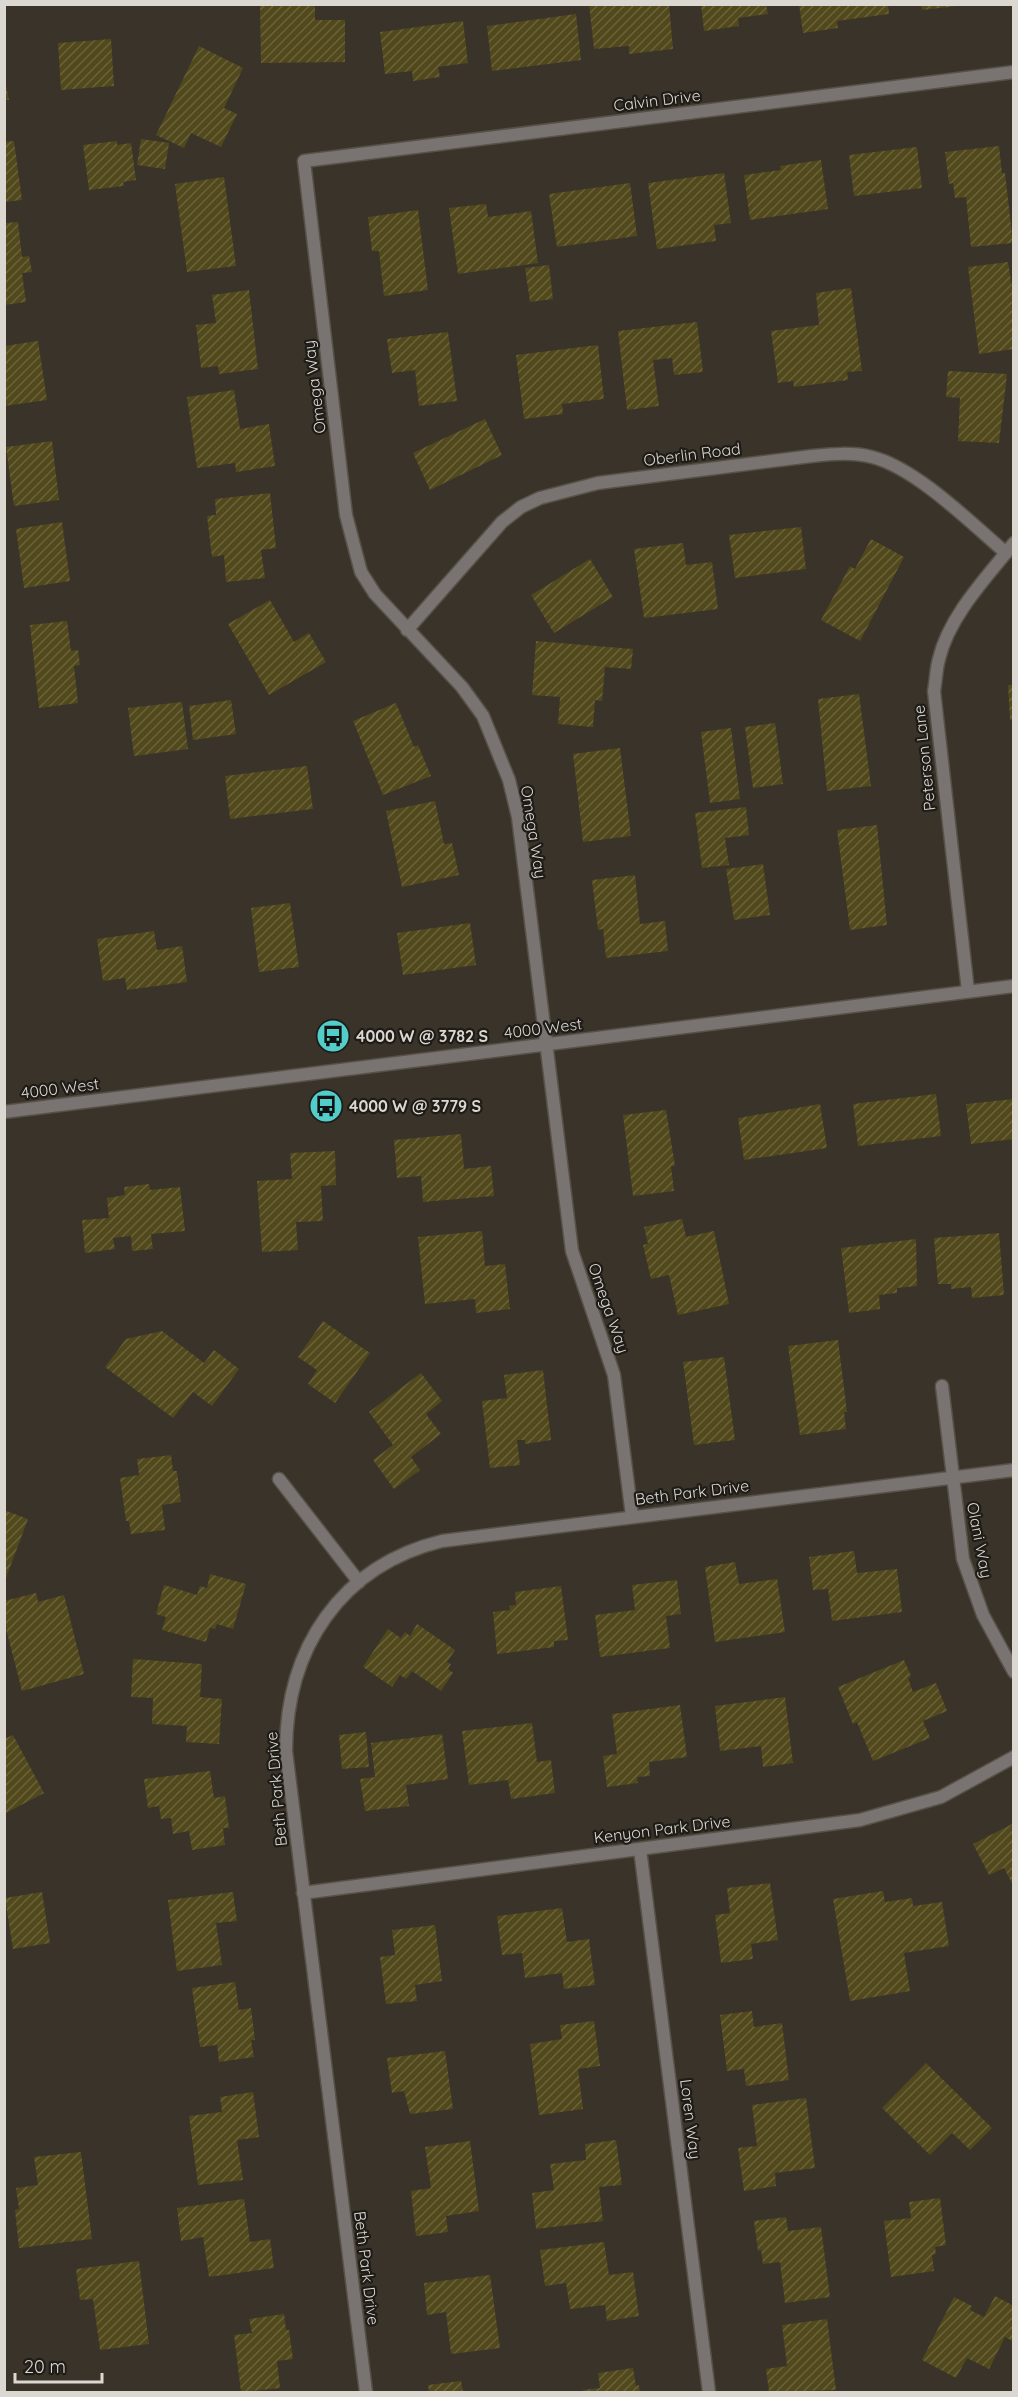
<svg xmlns="http://www.w3.org/2000/svg" width="1018" height="2397" viewBox="0 0 1018 2397" font-family="Quicksand,sans-serif">
	<style>
		.building { fill: url(#building-hatch) }
		.lines { fill: none; stroke-linecap: round; stroke-linejoin: round }
		.minor-casing { stroke: #575148; stroke-width: 15 }
		.tertiary-casing { stroke: #575148; stroke-width: 15 }
		.minor { stroke: #797471; stroke-width: 12 }
		.tertiary { stroke: #797471; stroke-width: 12 }
		.labels { text-anchor: middle; stroke-width: 4.5; stroke-linejoin: round; paint-order: stroke }
		.street-label { font-size: 16px; fill: #dbd7d1; stroke: #1f1c17 }
		.poi-label { font-size: 16px; font-weight: bold; fill: #dbd7d1; stroke: #1f1c17; text-anchor: start }
	</style>
	<defs>
		<pattern id="building-hatch" width="6" height="6" patternUnits="userSpaceOnUse" patternTransform="scale(1.5)"><rect width="6" height="6" fill="#51481b"/><path d="M-1 1l2-2M0 6l6-6M5 7l2-2" fill="none" stroke="#69623b"/></pattern>
	</defs>
	<rect width="100%" height="100%" fill="#3a332a"/>
	<path class="building" d="M 260,4 L 315,4 L 315,20 L 345,20 L 345,62 L 261,63 Z
		M 589,4 L 669,4 L 673,49 L 629,54 L 629,46 L 594,49 Z
		M 701,4 L 766,4 L 768,14 L 738,18 L 739,26 L 704,31 Z
		M 799,4 L 888,4 L 889,14 L 837,21 L 838,28 L 803,33 Z
		M 921,4 L 957,4 L 957,6 L 922,10 Z
		M 576,14 L 581,60 L 492,71 L 487,26 Z
		M 463,21 L 468,63 L 438,67 L 440,77 L 413,81 L 412,71 L 385,74 L 380,32 Z
		M 111,39 L 114,86 L 61,90 L 58,43 Z
		M 199,46 L 243,68 L 224,108 L 237,114 L 221,147 L 191,133 L 184,148 L 156,135 Z
		M 4,76 L 9,100 L 4,100 Z
		M 141,139 L 169,143 L 165,169 L 137,165 Z
		M 14,141 L 22,200 L 4,202 L 4,142 Z
		M 117,141 L 117,145 L 131,143 L 136,180 L 123,182 L 124,186 L 89,190 L 83,145 Z
		M 999,146 L 1002,173 L 1005,173 L 1013,243 L 971,247 L 966,197 L 955,198 L 953,183 L 949,184 L 945,152 Z
		M 917,147 L 922,188 L 854,196 L 849,155 Z
		M 821,160 L 828,209 L 750,220 L 744,175 L 781,170 L 780,166 Z
		M 724,173 L 731,223 L 714,225 L 716,241 L 657,249 L 648,183 Z
		M 224,177 L 236,266 L 187,272 L 175,184 Z
		M 630,183 L 637,236 L 557,247 L 549,194 Z
		M 486,204 L 488,217 L 531,211 L 538,263 L 458,274 L 449,208 Z
		M 418,210 L 428,290 L 384,296 L 379,251 L 372,251 L 368,217 Z
		M 18,222 L 22,257 L 29,256 L 32,272 L 22,273 L 26,302 L 4,305 L 4,223 Z
		M 1008,262 L 1014,299 L 1014,349 L 979,354 L 968,267 Z
		M 549,265 L 553,299 L 530,302 L 525,268 Z
		M 851,288 L 862,371 L 847,372 L 848,380 L 794,387 L 793,381 L 778,383 L 771,331 L 819,325 L 816,293 Z
		M 249,290 L 258,369 L 219,374 L 218,366 L 201,368 L 196,325 L 216,323 L 212,295 Z
		M 697,322 L 703,372 L 674,375 L 672,358 L 653,360 L 659,406 L 627,410 L 618,331 Z
		M 448,332 L 457,401 L 419,406 L 415,370 L 392,373 L 387,339 Z
		M 38,341 L 47,400 L 4,406 L 4,346 Z
		M 598,345 L 604,399 L 562,404 L 563,414 L 524,419 L 516,355 Z
		M 948,371 L 1007,374 L 999,443 L 958,441 L 960,398 L 946,397 Z
		M 234,390 L 240,429 L 269,424 L 275,466 L 236,472 L 235,463 L 197,468 L 187,397 Z
		M 485,419 L 502,455 L 430,490 L 413,453 Z
		M 52,441 L 59,500 L 14,506 L 6,447 Z
		M 270,493 L 276,548 L 261,550 L 265,578 L 226,582 L 224,555 L 212,557 L 207,516 L 216,515 L 215,499 Z
		M 62,522 L 70,581 L 24,588 L 16,529 Z
		M 801,527 L 806,569 L 735,578 L 729,535 Z
		M 871,539 L 904,557 L 860,641 L 821,620 L 850,566 L 855,569 Z
		M 683,543 L 686,565 L 712,562 L 718,609 L 644,618 L 634,549 Z
		M 590,559 L 613,597 L 554,633 L 531,595 Z
		M 270,600 L 294,642 L 309,633 L 326,662 L 269,695 L 228,624 Z
		M 67,621 L 71,651 L 78,650 L 80,665 L 74,666 L 78,703 L 39,708 L 30,625 Z
		M 536,641 L 633,649 L 631,669 L 605,667 L 602,701 L 595,700 L 593,727 L 558,724 L 560,697 L 532,695 Z
		M 1008,685 L 1014,685 L 1014,719 L 1010,720 Z
		M 859,694 L 871,786 L 827,791 L 818,699 Z
		M 231,700 L 236,734 L 193,740 L 189,706 Z
		M 182,702 L 188,749 L 134,756 L 128,708 Z
		M 396,703 L 414,747 L 418,745 L 431,776 L 383,795 L 353,721 Z
		M 775,723 L 783,784 L 753,788 L 745,727 Z
		M 731,728 L 740,799 L 710,803 L 701,732 Z
		M 620,748 L 631,836 L 583,842 L 573,754 Z
		M 307,766 L 313,809 L 230,819 L 225,776 Z
		M 435,801 L 444,844 L 452,843 L 459,875 L 402,887 L 386,811 Z
		M 746,807 L 749,835 L 725,838 L 729,865 L 702,868 L 695,813 Z
		M 877,825 L 887,925 L 850,930 L 837,830 Z
		M 763,864 L 770,915 L 734,920 L 726,869 Z
		M 635,875 L 640,924 L 665,921 L 668,951 L 606,958 L 603,929 L 598,930 L 592,880 Z
		M 290,903 L 299,967 L 259,972 L 251,908 Z
		M 470,923 L 476,965 L 403,975 L 397,933 Z
		M 154,931 L 157,950 L 182,946 L 187,982 L 127,990 L 125,978 L 103,981 L 97,939 Z
		M 936,1094 L 941,1136 L 858,1146 L 853,1104 Z
		M 1014,1099 L 1014,1139 L 971,1144 L 966,1104 Z
		M 820,1104 L 827,1148 L 744,1160 L 738,1118 Z
		M 666,1110 L 675,1166 L 671,1166 L 674,1191 L 633,1196 L 623,1115 Z
		M 461,1134 L 464,1169 L 491,1166 L 494,1196 L 423,1202 L 421,1176 L 397,1178 L 394,1140 Z
		M 335,1151 L 336,1185 L 321,1186 L 323,1221 L 296,1222 L 298,1250 L 262,1252 L 257,1181 L 292,1179 L 290,1153 Z
		M 149,1184 L 150,1190 L 180,1187 L 185,1231 L 151,1234 L 153,1249 L 132,1251 L 131,1236 L 113,1238 L 115,1249 L 85,1253 L 82,1220 L 109,1218 L 107,1198 L 125,1195 L 124,1187 Z
		M 682,1219 L 686,1237 L 714,1231 L 729,1304 L 678,1315 L 669,1275 L 651,1279 L 643,1245 L 648,1244 L 644,1227 Z
		M 482,1231 L 485,1266 L 505,1264 L 510,1309 L 476,1313 L 475,1299 L 425,1304 L 418,1237 Z
		M 999,1233 L 1004,1295 L 972,1298 L 971,1287 L 951,1289 L 951,1284 L 938,1284 L 934,1238 Z
		M 916,1239 L 917,1286 L 897,1288 L 897,1293 L 879,1295 L 880,1309 L 849,1313 L 841,1248 Z
		M 323,1321 L 370,1353 L 335,1403 L 308,1384 L 317,1370 L 298,1357 Z
		M 162,1331 L 204,1363 L 214,1350 L 239,1369 L 212,1406 L 193,1392 L 173,1418 L 105,1367 L 126,1339 Z
		M 838,1340 L 847,1412 L 844,1412 L 846,1429 L 800,1435 L 788,1346 Z
		M 724,1357 L 735,1440 L 694,1445 L 683,1362 Z
		M 543,1370 L 551,1440 L 525,1444 L 525,1440 L 517,1440 L 520,1465 L 490,1468 L 482,1401 L 507,1398 L 504,1375 Z
		M 421,1373 L 442,1401 L 426,1414 L 441,1434 L 411,1457 L 420,1470 L 394,1489 L 373,1460 L 393,1445 L 369,1412 Z
		M 171,1455 L 173,1471 L 177,1471 L 181,1502 L 162,1505 L 165,1530 L 131,1534 L 129,1521 L 126,1521 L 120,1478 L 139,1475 L 137,1459 Z
		M 4,1510 L 28,1519 L 6,1578 L 4,1578 Z
		M 854,1551 L 857,1573 L 897,1569 L 902,1612 L 832,1621 L 828,1589 L 813,1590 L 809,1557 Z
		M 735,1562 L 739,1584 L 777,1579 L 785,1632 L 715,1642 L 705,1567 Z
		M 210,1574 L 246,1584 L 233,1629 L 217,1624 L 215,1629 L 210,1628 L 206,1642 L 162,1630 L 166,1617 L 156,1614 L 164,1585 L 197,1595 L 200,1586 L 207,1588 Z
		M 677,1580 L 681,1614 L 666,1616 L 670,1648 L 600,1657 L 595,1615 L 635,1610 L 632,1585 Z
		M 561,1586 L 568,1640 L 554,1641 L 554,1647 L 497,1654 L 493,1612 L 510,1610 L 509,1606 L 516,1605 L 515,1592 Z
		M 36,1593 L 38,1602 L 64,1595 L 84,1674 L 22,1691 L 4,1621 L 4,1601 Z
		M 417,1624 L 455,1650 L 447,1662 L 451,1664 L 448,1669 L 453,1673 L 441,1691 L 412,1671 L 406,1679 L 400,1675 L 392,1687 L 363,1667 L 388,1629 L 401,1638 L 405,1632 L 410,1636 Z
		M 133,1659 L 202,1664 L 200,1697 L 222,1699 L 219,1744 L 186,1742 L 187,1726 L 152,1724 L 153,1698 L 131,1697 Z
		M 904,1660 L 911,1676 L 908,1678 L 913,1692 L 936,1683 L 947,1711 L 923,1721 L 930,1738 L 873,1761 L 857,1722 L 853,1724 L 838,1687 Z
		M 785,1697 L 793,1763 L 763,1767 L 761,1746 L 720,1751 L 715,1706 Z
		M 680,1705 L 687,1757 L 649,1762 L 650,1776 L 637,1777 L 638,1783 L 607,1787 L 603,1756 L 617,1754 L 612,1714 Z
		M 532,1723 L 537,1762 L 551,1760 L 555,1793 L 511,1799 L 508,1780 L 469,1785 L 462,1731 Z
		M 366,1732 L 369,1767 L 342,1769 L 339,1735 Z
		M 442,1734 L 448,1779 L 406,1785 L 409,1806 L 365,1811 L 360,1779 L 375,1777 L 371,1743 Z
		M 13,1735 L 44,1793 L 4,1814 L 4,1739 Z
		M 210,1771 L 214,1798 L 225,1796 L 229,1828 L 223,1828 L 225,1845 L 192,1850 L 189,1831 L 173,1834 L 171,1818 L 161,1819 L 159,1806 L 148,1808 L 144,1779 Z
		M 1014,1823 L 1014,1887 L 1004,1868 L 989,1875 L 973,1844 Z
		M 770,1883 L 778,1940 L 751,1944 L 753,1959 L 721,1963 L 715,1915 L 730,1913 L 727,1888 Z
		M 883,1891 L 885,1902 L 912,1898 L 913,1906 L 942,1902 L 949,1946 L 904,1953 L 910,1991 L 850,2001 L 833,1899 Z
		M 42,1892 L 50,1943 L 13,1949 L 5,1898 Z
		M 233,1892 L 237,1921 L 216,1923 L 222,1965 L 177,1971 L 168,1900 Z
		M 562,1908 L 567,1942 L 589,1939 L 595,1985 L 564,1989 L 562,1973 L 525,1978 L 522,1953 L 502,1955 L 497,1916 Z
		M 435,1925 L 442,1981 L 415,1985 L 417,2001 L 386,2004 L 380,1957 L 395,1955 L 392,1930 Z
		M 235,1982 L 239,2010 L 251,2008 L 255,2040 L 251,2040 L 254,2057 L 219,2062 L 217,2045 L 200,2047 L 192,1988 Z
		M 752,2011 L 754,2027 L 782,2023 L 789,2080 L 746,2086 L 744,2069 L 727,2071 L 720,2015 Z
		M 594,2021 L 600,2066 L 578,2069 L 583,2109 L 539,2115 L 530,2044 L 562,2039 L 560,2025 Z
		M 445,2051 L 453,2109 L 410,2114 L 404,2091 L 392,2093 L 387,2058 Z
		M 926,2063 L 992,2128 L 970,2150 L 952,2133 L 930,2155 L 882,2108 Z
		M 253,2092 L 259,2137 L 237,2140 L 243,2180 L 198,2185 L 189,2116 L 222,2112 L 220,2097 Z
		M 806,2098 L 815,2168 L 775,2173 L 776,2186 L 744,2191 L 738,2148 L 757,2146 L 752,2105 Z
		M 616,2140 L 622,2185 L 599,2187 L 603,2221 L 536,2229 L 532,2193 L 554,2190 L 550,2164 L 586,2160 L 585,2144 Z
		M 470,2141 L 479,2211 L 446,2216 L 448,2232 L 416,2236 L 411,2191 L 431,2188 L 425,2147 Z
		M 81,2152 L 92,2239 L 19,2248 L 15,2210 L 19,2209 L 16,2188 L 38,2185 L 34,2157 Z
		M 940,2198 L 946,2245 L 935,2247 L 936,2254 L 932,2255 L 934,2271 L 891,2277 L 884,2221 L 911,2218 L 909,2202 Z
		M 244,2199 L 250,2242 L 270,2239 L 274,2268 L 209,2277 L 203,2237 L 181,2241 L 177,2208 Z
		M 786,2217 L 788,2231 L 821,2227 L 830,2297 L 785,2303 L 780,2262 L 763,2264 L 761,2250 L 758,2251 L 754,2221 Z
		M 604,2242 L 609,2275 L 633,2272 L 639,2316 L 607,2321 L 605,2305 L 570,2309 L 566,2283 L 545,2286 L 540,2250 Z
		M 139,2261 L 149,2344 L 100,2350 L 93,2299 L 80,2300 L 76,2269 Z
		M 490,2275 L 500,2348 L 451,2354 L 446,2312 L 427,2315 L 424,2283 Z
		M 995,2296 L 1014,2306 L 1014,2342 L 1005,2337 L 989,2369 L 967,2358 L 956,2378 L 922,2360 L 954,2297 L 972,2306 L 970,2310 L 984,2317 Z
		M 284,2314 L 286,2330 L 289,2330 L 293,2359 L 277,2361 L 280,2388 L 241,2392 L 234,2335 L 252,2333 L 249,2319 Z
		M 827,2319 L 836,2390 L 769,2392 L 766,2369 L 787,2366 L 782,2325 Z
		M 633,2368 L 636,2386 L 639,2385 L 640,2392 L 583,2392 L 583,2390 L 600,2388 L 598,2373 Z
		M 461,2381 L 463,2392 L 429,2392 L 428,2385 Z"/>
	<g class="lines">
		<g class="minor-casing">
			<path id="minor" d="M 407,630 L 502,522 L 521,507 L 540,498 L 598,483 L 812,456 C 832,454 852,452 872,457 C 916,468 971,523 1006,553
				M 968,991 L 934,691 C 936,681 936,669 939,659 C 949,616 987,577 1014,543
				M 942,1386 L 963,1559 L 983,1615 L 1014,1672
				M 279,1479 L 359,1582
				M 632,1516 L 614,1375 L 572,1251 L 518,817 L 509,780 L 483,716 L 462,687 L 375,594 L 361,572 L 346,515 L 304,161 L 1014,72
				M 640,1849 L 709,2392
				M 303,1893 L 860,1820 L 941,1797 L 1014,1757
				M 366,2392 L 286,1751 C 286,1649 340,1566 442,1541 L 1014,1470"/>
		</g>
		<g class="tertiary-casing">
			<path id="tertiary" d="M 4,1112 L 1014,986"/>
		</g>
		<use href="#minor" class="minor"/>
		<use href="#tertiary" class="tertiary"/>
	</g>
	<defs>
		<g id="bus-disc" transform="scale(1.725)"><circle r="9.5" fill="#53cdc9" stroke="#1f1c17"/><path d="M-5-6H5V4H4V6H2V4H-2V6H-4V4H-5ZM-3.5-4V0h7V-4ZM-3.5 1.2v1.5H-2V1.2ZM2 1.2v1.5H3.5V1.2Z" fill="#111"/></g>
	</defs>
	<g fill-rule="evenodd">
		<use href="#bus-disc" x="333" y="1036"/>
		<use href="#bus-disc" x="326" y="1106"/>
	</g>
	<g class="labels">
		<g class="street-label">
			<text transform="translate(657 100) rotate(-7)" y="6">Calvin Drive</text>
			<text transform="translate(314 387) rotate(-97)" y="6">Omega Way</text>
			<text transform="translate(692 454) rotate(-7)" y="6">Oberlin Road</text>
			<text transform="translate(924 758) rotate(-96)" y="6">Peterson Lane</text>
			<text transform="translate(534 832) rotate(81)" y="6">Omega Way</text>
			<text transform="translate(543 1028) rotate(-7)" y="6">4000 West</text>
			<text transform="translate(60 1088) rotate(-7)" y="6">4000 West</text>
			<text transform="translate(609 1308) rotate(71)" y="6">Omega Way</text>
			<text transform="translate(692 1492) rotate(-7)" y="6">Beth Park Drive</text>
			<text transform="translate(980 1540) rotate(79)" y="6">Olani Way</text>
			<text transform="translate(276 1789) rotate(-95)" y="6">Beth Park Drive</text>
			<text transform="translate(662 1829) rotate(-7)" y="6">Kenyon Park Drive</text>
			<text transform="translate(691 2119) rotate(83)" y="6">Loren Way</text>
			<text transform="translate(367 2268) rotate(83)" y="6">Beth Park Drive</text>
		</g>
		<g class="poi-label">
			<text x="356" y="1042">4000 W @ 3782 S</text>
			<text x="349" y="1112">4000 W @ 3779 S</text>
		</g>
	</g>
	<rect width="1018" height="2397" fill="none" stroke="#dbd7d1" stroke-width="12"/>
	<path d="M15 2373v9h87v-9" fill="none" stroke="#dbd7d1" stroke-width="3"/>
	<text x="24" y="2373" font-size="18" fill="#dbd7d1" stroke="#1f1c17" stroke-width="4.5" paint-order="stroke">20 m</text>
</svg>
